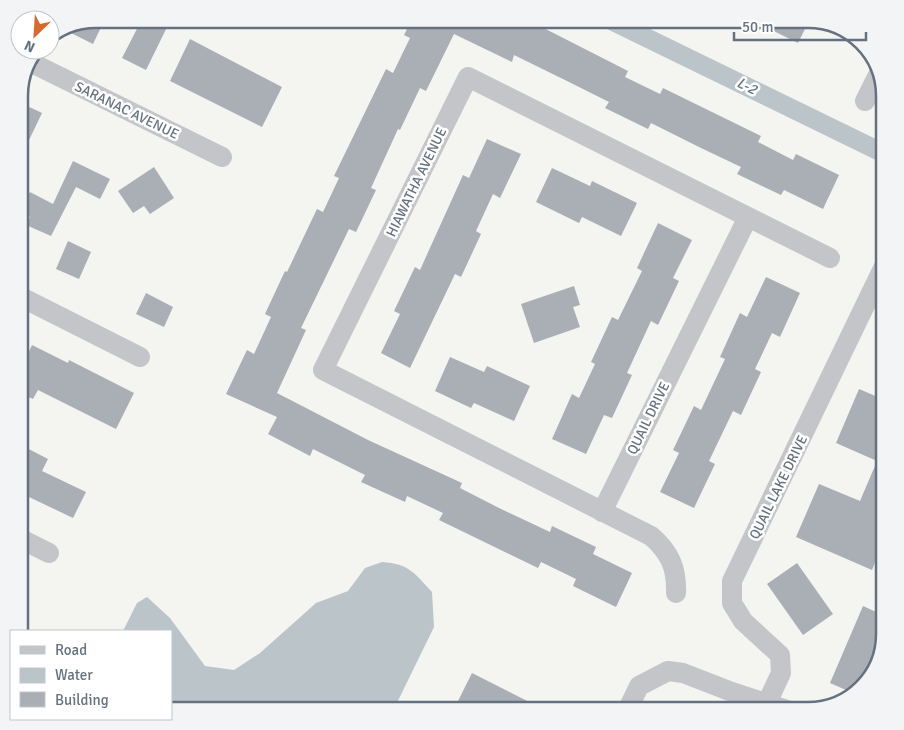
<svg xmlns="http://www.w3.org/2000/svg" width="904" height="730" viewBox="0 0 904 730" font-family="Signika,sans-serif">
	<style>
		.water { fill: #bbc4c9 }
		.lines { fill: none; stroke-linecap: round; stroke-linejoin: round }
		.canal { stroke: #bbc4c9; stroke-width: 19 }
		.building { fill: #a9afb5 }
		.minor { stroke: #c3c5c9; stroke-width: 20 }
		.labels { text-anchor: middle; stroke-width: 5; stroke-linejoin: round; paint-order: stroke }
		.street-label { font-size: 14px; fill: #657180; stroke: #fff }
		.water-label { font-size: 15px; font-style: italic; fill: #657985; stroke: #fff }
		.rim { fill: none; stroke: #657180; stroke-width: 2.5 }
	</style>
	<rect width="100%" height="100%" fill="#f4f4f1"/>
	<path class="water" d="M 382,562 C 410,564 414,573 432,592 L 434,627 L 393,711 L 171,711 L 171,631 L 123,631 L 137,603 L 147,597 L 170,618 L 205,666 L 234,670 L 260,653 L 316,603 L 348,591 L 365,568 Z"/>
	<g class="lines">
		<path class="canal" d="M 608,19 L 885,154"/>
	</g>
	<path class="building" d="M 95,19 L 105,19 L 93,44 L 65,30 Z
		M 142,19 L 171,19 L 146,70 L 122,58 Z
		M 412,19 L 507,19 L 523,26 L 526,19 L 628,71 L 625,77 L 660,94 L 663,88 L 761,136 L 758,142 L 793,160 L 796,154 L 839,175 L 823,209 L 784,190 L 781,195 L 737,174 L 741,167 L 701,148 L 651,123 L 648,129 L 605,108 L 609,102 L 569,82 L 514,55 L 512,62 L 454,34 L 426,91 L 420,88 L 400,130 L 398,129 L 371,188 L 376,190 L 356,232 L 349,229 L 301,328 L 306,330 L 277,393 L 368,440 L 462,483 L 460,488 L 499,508 L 550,532 L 552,526 L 596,547 L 593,554 L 632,573 L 616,607 L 573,586 L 576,579 L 541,562 L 538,568 L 439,520 L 443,513 L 407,496 L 405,502 L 361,482 L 365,475 L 313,449 L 310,456 L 268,434 L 277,417 L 226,394 L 247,350 L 254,354 L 271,317 L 265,314 L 285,271 L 287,272 L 317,209 L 323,212 L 339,178 L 334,176 L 386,69 L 393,73 L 410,38 L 404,35 Z
		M 749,19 L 810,19 L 798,43 Z
		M 190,39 L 282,87 L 262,127 L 170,81 Z
		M 19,102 L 42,113 L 19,161 Z
		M 487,139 L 521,154 L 500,198 L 493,194 L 476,231 L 481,234 L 461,277 L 455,274 L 410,368 L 381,353 L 400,314 L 394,311 L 415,267 L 420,270 L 463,175 L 469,178 Z
		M 73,161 L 110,179 L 100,199 L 76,187 L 51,236 L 26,225 L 30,217 L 20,212 L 30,192 L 53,204 Z
		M 154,167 L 174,198 L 150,214 L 144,206 L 133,213 L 118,191 Z
		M 552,168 L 590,186 L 592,181 L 637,203 L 621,236 L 582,217 L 579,223 L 536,202 Z
		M 658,223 L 692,240 L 673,278 L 679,281 L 658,325 L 651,321 L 627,373 L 632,375 L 612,418 L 604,415 L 586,454 L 552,439 L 572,394 L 579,398 L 595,364 L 591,362 L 612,317 L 618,320 L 642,271 L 637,268 Z
		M 68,241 L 91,252 L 79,279 L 56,269 Z
		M 766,277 L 800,293 L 780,337 L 772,333 L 755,369 L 761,372 L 741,415 L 733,411 L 709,461 L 715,464 L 694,508 L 660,492 L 679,453 L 673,450 L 694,406 L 701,410 L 725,359 L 720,357 L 740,313 L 747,317 Z
		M 574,286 L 580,305 L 573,307 L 580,327 L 534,343 L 521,304 Z
		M 146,293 L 173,307 L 164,327 L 136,314 Z
		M 32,345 L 68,363 L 69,360 L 134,393 L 116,429 L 38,390 L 33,399 L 19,393 L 19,372 Z
		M 450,357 L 484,372 L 487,366 L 530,386 L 514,421 L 474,403 L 471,408 L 435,391 Z
		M 859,389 L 885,400 L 885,538 L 872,570 L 796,537 L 819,484 L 860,501 L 877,461 L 836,443 Z
		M 19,444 L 48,459 L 42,471 L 86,492 L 73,518 L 29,497 L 19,517 Z
		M 797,563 L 833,614 L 803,635 L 767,584 Z
		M 863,606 L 885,616 L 885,635 L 867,685 L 855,694 L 830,683 Z
		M 472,673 L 547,711 L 453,711 Z"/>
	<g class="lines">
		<path class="minor" d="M 32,63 L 222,157
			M 865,101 L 880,71
			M 19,296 L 140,357
			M 602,512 L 748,217
			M 19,538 L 49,553
			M 676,593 C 677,569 670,552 651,536 L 323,370 L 468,77 L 830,258
			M 767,703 L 781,673 L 780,655 L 743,621 L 732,603 L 732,581 L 885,264
			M 627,711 L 639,686 L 668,671 L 683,673 L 732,692 L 790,711"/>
	</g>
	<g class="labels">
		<g class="street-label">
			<text transform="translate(127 110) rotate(26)" y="5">SARANAC AVENUE</text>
			<text transform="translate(416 182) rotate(-64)" y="5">HIAWATHA AVENUE</text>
			<text transform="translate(648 418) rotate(-64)" y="5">QUAIL DRIVE</text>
			<text transform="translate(778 487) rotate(-64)" y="5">QUAIL LAKE DRIVE</text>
		</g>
		<g class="water-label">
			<text transform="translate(747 86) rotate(26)" y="5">L-2</text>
		</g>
	</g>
	<path d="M0 0H904V730H0ZM96 28H808A68 68 0 0 1 876 96V634A68 68 0 0 1 808 702H96A68 68 0 0 1 28 634V96A68 68 0 0 1 96 28Z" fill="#f3f4f5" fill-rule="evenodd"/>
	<path class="rim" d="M96 28H808A68 68 0 0 1 876 96V634A68 68 0 0 1 808 702H96A68 68 0 0 1 28 634V96A68 68 0 0 1 96 28Z"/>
	<rect x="10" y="630" width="162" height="90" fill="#ffffff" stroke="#c1c6cc"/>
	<rect x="20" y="646" width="25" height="8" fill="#c3c5c9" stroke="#c1c6cc"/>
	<text x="55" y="655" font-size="15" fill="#657180">Road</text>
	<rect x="20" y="668" width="25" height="15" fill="#bbc4c9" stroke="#c1c6cc"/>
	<text x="55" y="680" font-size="15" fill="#657180">Water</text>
	<rect x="20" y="692" width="25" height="15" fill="#a9afb5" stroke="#c1c6cc"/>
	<text x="55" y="705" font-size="15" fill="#657180">Building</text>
	<g transform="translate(35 35) rotate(205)"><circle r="24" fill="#ffffff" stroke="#c1c6cc"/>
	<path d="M0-4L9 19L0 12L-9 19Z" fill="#da682c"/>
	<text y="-8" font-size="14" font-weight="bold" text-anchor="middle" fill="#657180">N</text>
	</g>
	<path d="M734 32v8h132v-8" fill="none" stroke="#657180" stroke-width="2.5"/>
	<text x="742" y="32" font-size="15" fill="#657180" stroke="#ffffff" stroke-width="4" paint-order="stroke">50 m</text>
</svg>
